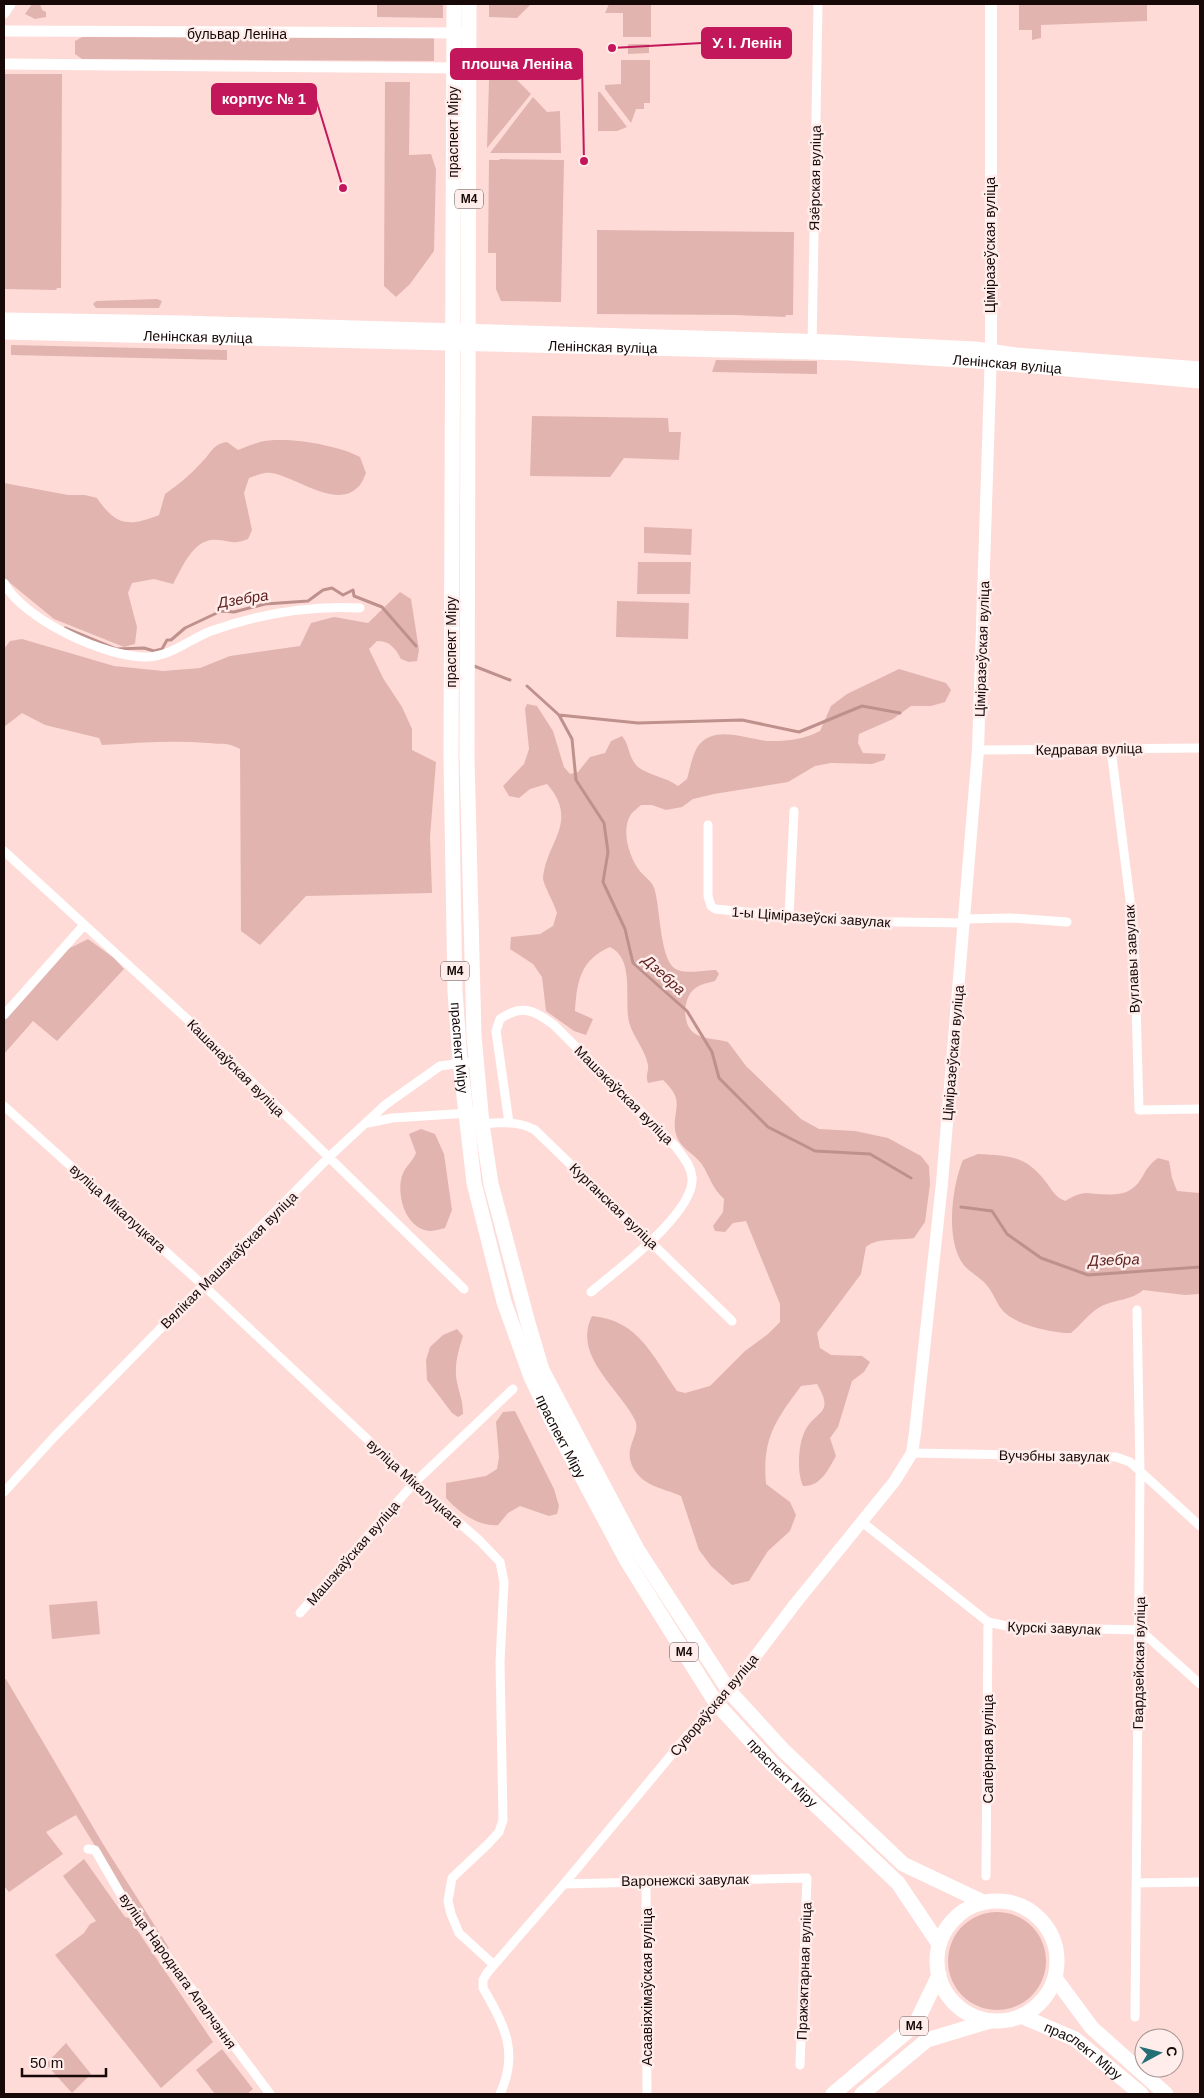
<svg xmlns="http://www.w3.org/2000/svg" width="1204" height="2098" viewBox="0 0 1204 2098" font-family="Helvetica,sans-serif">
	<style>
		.green { fill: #e2b4b0 }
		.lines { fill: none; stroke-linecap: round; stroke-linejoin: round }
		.stream { stroke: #bf918d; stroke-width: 3 }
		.minor { stroke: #fff; stroke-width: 9 }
		.tertiary { stroke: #fff; stroke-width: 11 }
		.secondary { stroke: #fff; stroke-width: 12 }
		.primary { stroke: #fff; stroke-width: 15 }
		.labels { text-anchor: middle; stroke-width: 5; stroke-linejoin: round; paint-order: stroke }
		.shield { fill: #ffedeb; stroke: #5d4d4c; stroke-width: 1 }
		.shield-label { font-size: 12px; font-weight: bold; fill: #170908 }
		.street-label { font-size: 14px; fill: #170908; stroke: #ffedeb }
		.water-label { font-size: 15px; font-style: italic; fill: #5e2321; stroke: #ffedeb }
		.leader { fill: none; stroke: #c2185b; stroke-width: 2 }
		.callout-dot { fill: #c2185b; stroke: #ffedeb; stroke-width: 2 }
		.callout { fill: #c2185b; stroke: #c2185b; stroke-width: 2 }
		.callout-label { font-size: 15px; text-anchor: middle; font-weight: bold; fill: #fff }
	</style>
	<rect width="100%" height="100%" fill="#fedbd7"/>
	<path class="green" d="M 32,4 L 40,4 L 42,10 L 46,12 L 46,17 L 35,19 L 25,14 Z
		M 377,4 L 443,4 L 443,18 L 377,17 Z
		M 489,4 L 531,4 L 517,18 L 489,17 Z
		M 609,4 L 651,4 L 651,37 L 623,37 L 623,13 L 605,13 Z
		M 1019,4 L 1147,4 L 1147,21 L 1041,25 L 1041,38 L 1032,40 L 1032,30 L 1019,30 Z
		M 82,37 L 434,38 L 434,61 L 82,59 L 75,54 L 75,41 Z
		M 628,44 L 649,44 L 649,53 L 628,54 Z
		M 621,60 L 650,60 L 650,103 L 644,103 L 644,109 L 636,109 L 631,123 L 605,89 L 605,85 L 621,84 Z
		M 4,74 L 62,74 L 61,288 L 57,288 L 56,290 L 4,289 Z
		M 489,80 L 517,80 L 531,94 L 487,148 Z
		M 385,82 L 410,82 L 409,155 L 431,154 L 436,169 L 434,251 L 410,284 L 396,297 L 384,286 Z
		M 598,92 L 600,92 L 627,127 L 617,131 L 598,131 Z
		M 533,97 L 547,112 L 560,111 L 561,153 L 490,153 Z
		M 499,159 L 564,160 L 561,302 L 501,301 L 496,289 L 496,253 L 488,253 L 489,160 L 500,160 Z
		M 597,230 L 794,232 L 793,315 L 786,315 L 785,317 L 736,315 L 597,314 Z
		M 157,299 L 162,301 L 159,308 L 96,308 L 93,304 L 96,301 Z
		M 11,345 L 227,350 L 227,360 L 11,355 Z
		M 716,360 L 817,361 L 817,374 L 712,372 Z
		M 532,416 L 668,418 L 669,432 L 681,432 L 679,460 L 624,458 L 610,477 L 530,476 Z
		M 227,442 L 238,450 C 245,447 253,444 260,442 C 286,436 337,445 360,457 L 366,473 C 364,477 362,484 358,487 C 336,510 295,476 271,473 C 264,472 255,476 249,478 L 244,493 L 252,530 L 248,539 C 233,545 232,541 218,540 C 194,537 183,566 173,584 L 154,579 L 132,583 L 128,593 L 137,627 L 135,644 L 124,647 L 54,619 L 4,578 L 4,483 L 68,495 L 85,495 L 97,498 C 116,526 129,527 159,515 L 165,494 C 178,485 190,475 201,463 C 211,454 212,444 227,442 Z
		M 644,527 L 692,529 L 691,555 L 644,553 Z
		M 638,562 L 691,562 L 690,594 L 637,594 Z
		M 400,592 L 411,599 L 419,650 L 417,661 L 409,662 L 401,659 C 395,648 390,641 377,641 L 369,649 L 383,678 L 402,707 L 412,729 L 412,750 L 436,762 L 430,837 L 432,893 L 306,896 L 260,945 L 241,931 L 240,749 C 225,741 222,745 207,743 C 172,740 137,743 102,745 L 99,738 L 45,725 L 22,713 L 4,727 L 4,649 L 10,641 L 22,639 L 114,666 L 163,671 L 200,668 L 230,656 L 300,646 L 311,623 L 334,617 L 368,623 Z
		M 617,601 L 689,603 L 688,639 L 616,637 Z
		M 899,669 L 946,683 L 951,690 L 945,702 L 931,706 L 911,706 L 893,719 L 859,734 L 858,743 L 863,753 L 886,754 L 884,760 L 872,764 L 831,763 L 815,766 L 788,782 L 714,794 L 693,799 L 682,807 L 666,810 L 652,805 L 641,805 C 637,809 632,812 630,816 C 621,832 630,858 639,870 C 645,878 653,881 655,891 C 660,910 660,951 672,966 C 680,976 704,970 716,970 L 719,974 L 715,981 C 707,983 700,984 693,990 C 683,1000 682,1024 694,1033 C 701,1039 719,1039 728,1042 L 746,1066 L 801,1119 L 819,1129 L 855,1131 L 888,1138 L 921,1156 L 929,1166 L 930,1184 L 925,1222 L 914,1238 C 898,1241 878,1237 866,1247 L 861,1274 L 817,1333 L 820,1348 L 831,1355 L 862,1356 L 870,1362 L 864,1372 L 852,1381 L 838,1427 L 830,1438 L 836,1456 C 829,1468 821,1487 803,1486 C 797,1473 798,1447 804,1433 C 814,1410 836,1416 817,1384 L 801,1386 C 775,1421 762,1439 766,1484 L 790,1502 L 796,1515 L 790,1531 L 768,1551 L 749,1581 L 732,1585 L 711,1566 L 699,1550 L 681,1496 C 663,1488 646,1487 635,1471 C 620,1448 642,1435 635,1420 C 619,1388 572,1356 592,1316 C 639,1320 653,1357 677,1391 L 685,1393 L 710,1386 L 745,1351 L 768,1334 L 780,1322 L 780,1304 L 746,1221 L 733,1223 L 725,1232 L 715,1231 L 713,1226 L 723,1212 L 724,1199 C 711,1187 710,1176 701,1163 C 693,1153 679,1147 676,1134 C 670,1111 688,1103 663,1080 L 648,1083 C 645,1075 649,1072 648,1065 C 645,1049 633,1037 629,1022 C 624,999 635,959 610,947 C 580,960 577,982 575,1011 L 593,1019 L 586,1035 L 574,1031 L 546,1011 L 542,977 L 533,964 L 510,949 L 511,937 L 540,934 L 553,926 L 557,913 C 555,905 543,884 543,878 C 546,842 580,822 547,784 L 530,789 L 519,798 L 509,796 L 503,786 L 524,764 L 529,749 L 525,709 L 527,704 L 537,706 L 553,731 L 564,767 L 570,774 L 578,772 L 590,757 L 605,753 L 611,741 L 622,736 C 630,745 628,758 638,767 C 648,775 666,777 678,786 L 687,779 C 690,769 692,755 698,746 C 716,723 749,741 772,741 C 790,741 804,739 820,731 L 831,706 L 847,694 Z
		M 88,939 L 114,958 L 124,969 L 57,1041 L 33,1021 L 4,1054 L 4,1020 L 66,950 Z
		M 421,1129 L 435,1134 L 444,1154 L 452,1210 L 445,1228 C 440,1229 434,1231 430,1231 C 405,1229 395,1193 403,1173 C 406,1166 413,1161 416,1153 L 409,1134 Z
		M 978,1154 C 1010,1156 1025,1155 1046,1182 C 1052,1190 1055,1197 1065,1201 C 1072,1197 1079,1193 1087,1193 C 1099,1194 1119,1197 1130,1190 C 1144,1182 1142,1169 1158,1158 L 1169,1161 L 1172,1178 L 1177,1191 L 1200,1193 L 1200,1294 L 1185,1295 L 1143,1290 C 1131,1301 1114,1299 1100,1307 C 1089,1313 1081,1325 1071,1333 C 1052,1333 1016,1325 1003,1311 C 997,1304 994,1295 989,1288 C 982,1278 970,1273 963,1264 C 945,1239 952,1186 963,1160 Z
		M 457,1329 L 463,1336 C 459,1349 455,1362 456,1375 C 457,1389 463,1397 463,1414 L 458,1417 L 452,1413 L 427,1380 L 426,1360 L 430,1347 L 443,1335 Z
		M 515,1411 L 554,1489 L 559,1506 L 557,1514 L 549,1516 L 520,1506 L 508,1513 L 498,1525 C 478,1527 459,1512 446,1498 L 446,1483 L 486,1476 L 497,1469 L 499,1457 L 496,1422 L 503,1412 Z
		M 97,1601 L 100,1634 L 52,1639 L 49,1605 Z
		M 6,1679 L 103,1844 L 169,1948 L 161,1953 L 76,1815 L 46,1832 L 63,1854 L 9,1892 L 4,1886 L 4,1680 Z
		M 84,1859 L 125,1917 L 129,1918 L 213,2042 L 161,2088 L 55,1955 L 84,1933 L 90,1924 L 96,1921 L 63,1876 Z
		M948 1961a49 49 0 1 1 98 0a49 49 0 1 1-98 0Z
		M 66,2043 L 91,2074 L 72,2093 L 46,2064 Z
		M 222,2049 L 253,2089 L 247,2094 L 215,2094 L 196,2070 Z"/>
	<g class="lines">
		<path class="stream" d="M 65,628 L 116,649 L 144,648 L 154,651 L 162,649 L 167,640 L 171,640 L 185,628 L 221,611 L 234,612 L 265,604 L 308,601 L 323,590 L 332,588 L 343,595 L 353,590 L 354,596 L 382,607 L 416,646
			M 474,666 L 510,680
			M 527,686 L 559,715 L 572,739 L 576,780 L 604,823 L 608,852 L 603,882 L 625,929 L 633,963 L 687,1011 L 712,1052 L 719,1078 L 768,1127 L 815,1151 L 870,1154 L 911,1178
			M 559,715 L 638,723 L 742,720 L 799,732 L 862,706 L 900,713
			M 961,1207 L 992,1211 L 1007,1234 L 1041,1258 L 1088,1275 L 1200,1267"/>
		<path class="minor" d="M 812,346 L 818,4
			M 4,583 C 24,620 106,658 148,657 C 171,656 190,639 211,631 C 259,614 309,605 360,608
			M 1111,749 L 1134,932 L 1139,1110 L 1200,1109
			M 978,750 L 1200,748
			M 708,825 L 708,896 L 711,906 L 715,909 L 838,921 L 965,923
			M 4,851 L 186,1018 L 464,1289
			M 789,916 L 794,811
			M 965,919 L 1011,918 L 1067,922
			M 4,1015 L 84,925
			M 4,1106 L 204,1286 L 414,1483 L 480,1541 L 500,1562 L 504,1582 L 500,1662 L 503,1820 L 499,1832 L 488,1844 L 452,1878 L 448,1901 L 451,1914 L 459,1933 L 493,1964
			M 368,1123 L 392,1118 L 470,1113
			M 509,1123 L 496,1031 L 500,1019 C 522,1004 534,1010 554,1025 L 676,1147 C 682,1156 691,1165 692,1177 C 696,1212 617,1270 591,1292
			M 482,1124 C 500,1122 519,1121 535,1130 L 732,1321
			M 912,1453 L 1116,1457 L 1130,1462 L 1200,1526
			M 4,1492 L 54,1437 L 330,1156 L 385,1105 L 440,1066 L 476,1061
			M 862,1522 L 988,1622 L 1011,1627 L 1140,1630 L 1200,1684
			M 300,1613 L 414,1483 L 513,1389
			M 88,1849 L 95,1850 L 120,1893 L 270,2094
			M 986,1876 L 988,1622
			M 646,1880 L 647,2094
			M 1136,1883 L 1200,1882
			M 564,1884 L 807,1878 L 800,2065
			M 1135,2017 L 1140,1472 L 1137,1310
			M 500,2094 C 519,2053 505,2025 483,1988 L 483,1980 L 487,1973 L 564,1884 L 687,1736 L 729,1691"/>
		<path class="tertiary" d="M 4,13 L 10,4
			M 4,31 L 460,33
			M 4,64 L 462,68"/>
		<path class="secondary" d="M 729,1691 L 795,1604 L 894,1482 L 912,1453 L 915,1433 L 942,1183 L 978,750 L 991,352 L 991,4"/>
		<g class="primary">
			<path id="s1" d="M 454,4 L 451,758 L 455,991 L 460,1061 L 474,1183 L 504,1302 L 531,1377 L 551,1419 L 627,1561 L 716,1703 L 772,1764 L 898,1883 L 939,1944"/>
			<path d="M 469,4 L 467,758 L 474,1036 L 482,1124 L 491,1184 L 528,1323 L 542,1370 L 637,1549 L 729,1691 L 784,1751 L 903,1864 L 983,1902"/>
			<path d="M 4,320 L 183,323 L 829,342 L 975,349 L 1015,355 L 1200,369"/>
			<path id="s2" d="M 4,332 L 849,353 L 976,361 L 1200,381"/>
			<circle cx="997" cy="1961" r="60"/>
			<path d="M 1055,1978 L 1092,2028 L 1166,2094"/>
			<path id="s3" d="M 1021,2016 L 1075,2039 L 1141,2094"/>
			<path d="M 833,2094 L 915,2025 L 939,1975"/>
			<path d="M 862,2094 L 927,2040 L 990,2021"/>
		</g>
	</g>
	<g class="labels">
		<g class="shield">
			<rect x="455" y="189.5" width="28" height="19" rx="4"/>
			<rect x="441" y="961.5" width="28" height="19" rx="4"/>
			<rect x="670" y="1642.5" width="28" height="19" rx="4"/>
			<rect x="900" y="2016.5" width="28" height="19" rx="4"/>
		</g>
		<g class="shield-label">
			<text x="469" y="203">М4</text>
			<text x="455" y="975">М4</text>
			<text x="684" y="1656">М4</text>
			<text x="914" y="2030">М4</text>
		</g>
		<g class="street-label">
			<text x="237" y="39">бульвар Леніна</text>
			<text transform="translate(453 132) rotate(-90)" y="5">праспект Міру</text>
			<text transform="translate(815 178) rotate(-89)" y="5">Язёрская вуліца</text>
			<text transform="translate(990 245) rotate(-90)" y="5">Ціміразеўская вуліца</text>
			<text dy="5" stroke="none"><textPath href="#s2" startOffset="194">Ленінская вуліца</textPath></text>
			<text dy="5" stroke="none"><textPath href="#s2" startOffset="599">Ленінская вуліца</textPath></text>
			<text dy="5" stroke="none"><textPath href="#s2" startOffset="1004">Ленінская вуліца</textPath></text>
			<text transform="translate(451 642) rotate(-90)" y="5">праспект Міру</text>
			<text transform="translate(982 649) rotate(-88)" y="5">Ціміразеўская вуліца</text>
			<text transform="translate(1089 749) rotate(-1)" y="5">Кедравая вуліца</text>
			<text transform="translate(811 917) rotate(4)" y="5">1-ы Ціміразеўскі завулак</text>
			<text transform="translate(1132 959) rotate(-93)" y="5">Вуглавы завулак</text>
			<text dy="5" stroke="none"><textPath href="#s1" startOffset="1044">праспект Міру</textPath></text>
			<text transform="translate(953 1053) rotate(-85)" y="5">Ціміразеўская вуліца</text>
			<text transform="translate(236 1068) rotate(45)" y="5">Кашанаўская вуліца</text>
			<text transform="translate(624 1095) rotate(45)" y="5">Машэкаўская вуліца</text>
			<text transform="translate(614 1206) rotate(44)" y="5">Курганская вуліца</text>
			<text transform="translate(118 1208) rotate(42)" y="5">вуліца Мікалуцкага</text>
			<text transform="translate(229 1260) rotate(-45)" y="5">Вялікая Машэкаўская вуліца</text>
			<text dy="5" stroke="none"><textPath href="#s1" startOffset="1449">праспект Міру</textPath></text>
			<text transform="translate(1054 1456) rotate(1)" y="5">Вучэбны завулак</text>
			<text transform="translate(415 1483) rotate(42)" y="5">вуліца Мікалуцкага</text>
			<text transform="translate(353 1553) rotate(-49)" y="5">Машэкаўская вуліца</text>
			<text transform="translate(1054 1628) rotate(2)" y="5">Курскі завулак</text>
			<text transform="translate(1139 1663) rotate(-89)" y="5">Гвардзейская вуліца</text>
			<text transform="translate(714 1705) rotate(-50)" y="5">Сувораўская вуліца</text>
			<text transform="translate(988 1749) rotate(-90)" y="5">Сапёрная вуліца</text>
			<text dy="5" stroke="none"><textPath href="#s1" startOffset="1854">праспект Міру</textPath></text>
			<text transform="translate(685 1880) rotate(-1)" y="5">Варонежскі завулак</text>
			<text transform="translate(178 1971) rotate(54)" y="5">вуліца Народнага Апалчэння</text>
			<text transform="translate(804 1971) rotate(-88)" y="5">Пражэктарная вуліца</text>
			<text transform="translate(647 1987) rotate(-90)" y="5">Асаавіяхімаўская вуліца</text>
			<text dy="5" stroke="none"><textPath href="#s3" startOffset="72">праспект Міру</textPath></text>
		</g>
		<g class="water-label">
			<text transform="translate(243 599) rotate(-9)" y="5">Дзебра</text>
			<text transform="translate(664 975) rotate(42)" y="5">Дзебра</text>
			<text transform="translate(1114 1260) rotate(-2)" y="5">Дзебра</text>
		</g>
	</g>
	<path class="leader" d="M612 48L702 43M584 161L582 64M343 188L316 99"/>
	<g class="callout-dot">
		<circle cx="612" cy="48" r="5"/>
		<circle cx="584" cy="161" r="5"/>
		<circle cx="343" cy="188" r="5"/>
	</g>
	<g class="callout">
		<rect x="702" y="28" width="89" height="30" rx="5"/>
		<rect x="451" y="49" width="131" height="30" rx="5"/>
		<rect x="212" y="84" width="104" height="30" rx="5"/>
	</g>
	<g class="callout-label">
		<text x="747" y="48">У. І. Ленін</text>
		<text x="517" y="69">плошча Леніна</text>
		<text x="264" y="104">корпус № 1</text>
	</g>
	<rect width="1204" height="2098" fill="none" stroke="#170908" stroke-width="10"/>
	<g transform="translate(1159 2053) rotate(83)"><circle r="24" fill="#ffedeb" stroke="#a29290"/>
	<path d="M0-4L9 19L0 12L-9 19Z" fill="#246f76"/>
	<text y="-8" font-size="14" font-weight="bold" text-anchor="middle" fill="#170908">С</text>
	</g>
	<path d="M22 2068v8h84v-8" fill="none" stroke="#170908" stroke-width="2.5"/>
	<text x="30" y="2068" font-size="15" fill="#170908" stroke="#ffedeb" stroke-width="4" paint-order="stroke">50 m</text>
</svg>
